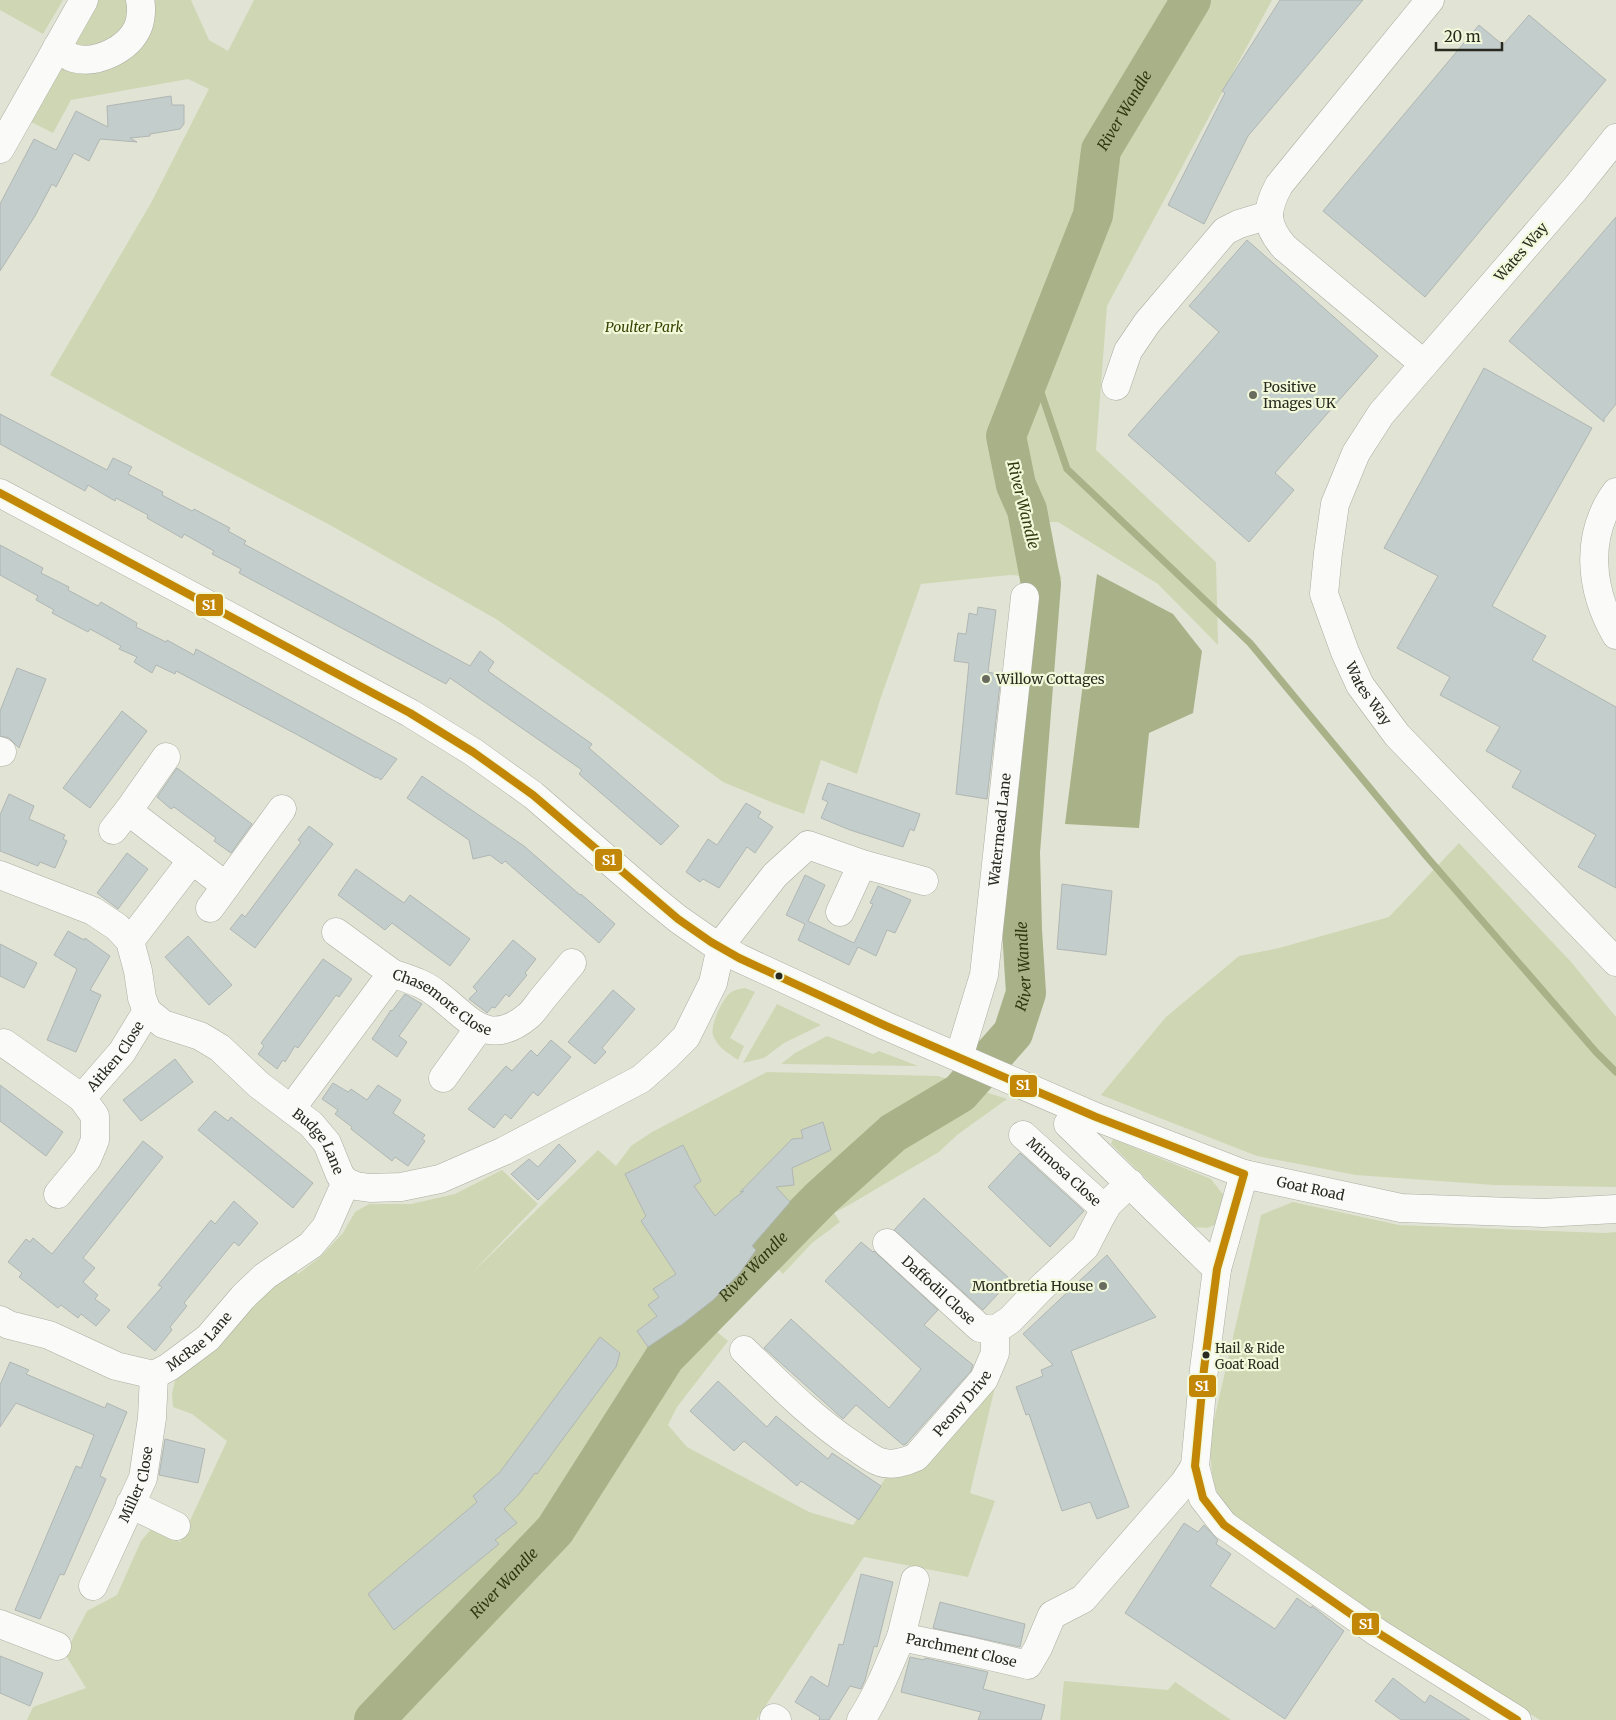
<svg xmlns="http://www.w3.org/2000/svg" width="1616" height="1720" viewBox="0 0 1616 1720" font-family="Merriweather,serif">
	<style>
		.green { fill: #cfd6b4 }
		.water { fill: #a9b189 }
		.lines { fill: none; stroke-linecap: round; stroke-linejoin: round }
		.stream { stroke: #a9b189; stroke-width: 7 }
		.river { stroke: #a9b189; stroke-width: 40 }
		.building { fill: #c3cdcc; stroke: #b0b6b3 }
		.minor-casing { stroke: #abada1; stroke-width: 29 }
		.minor { stroke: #fafbf9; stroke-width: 28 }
		.bus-1-casing { stroke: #f2f9da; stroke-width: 11 }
		.bus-1 { stroke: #c38708; stroke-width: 8 }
		.poi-dot { fill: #696b5e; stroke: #f2f9da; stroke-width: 2 }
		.bus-dot { fill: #282a1f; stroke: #f2f9da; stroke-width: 2 }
		.labels { text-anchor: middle; stroke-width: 4.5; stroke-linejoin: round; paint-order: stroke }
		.bus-label { font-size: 13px; fill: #282a1f; stroke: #f2f9da; text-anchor: start }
		.street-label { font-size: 14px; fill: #282a1f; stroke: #f2f9da }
		.park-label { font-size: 14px; font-style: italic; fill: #384001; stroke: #f2f9da }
		.poi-label { font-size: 14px; fill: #282a1f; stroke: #f2f9da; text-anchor: start }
		.water-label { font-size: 15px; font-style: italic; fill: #30370e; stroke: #f2f9da }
		.line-badge { stroke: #f2f9da; stroke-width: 2 }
		.badge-label { font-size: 14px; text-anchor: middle; font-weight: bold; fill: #fff }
	</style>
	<rect width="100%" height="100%" fill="#e1e4d4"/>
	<path class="green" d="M 0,0 L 63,0 L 43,34 L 0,10 Z
		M 84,0 L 191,0 L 209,40 L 228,51 L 254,0 L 1272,0 L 1107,306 L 1096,450 L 1216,562 L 1218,645 L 1158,584 L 1058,522 L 1041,522 L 1062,579 L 1010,575 L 921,584 L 881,697 L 857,774 L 821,760 L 804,814 L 776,804 L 723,782 L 610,699 L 496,619 L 330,525 L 187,450 L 50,375 L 151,203 L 209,89 L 188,79 L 71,100 L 53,133 L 19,116 Z
		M 1459,843 L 1572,963 L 1616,1017 L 1616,1187 L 1494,1185 L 1356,1175 L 1257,1156 L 1101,1095 L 1166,1017 L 1239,956 L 1279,948 L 1389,917 Z
		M 745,988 L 755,992 L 730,1038 L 744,1046 L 738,1060 C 728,1053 717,1047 713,1035 C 710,1025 722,1000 730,993 C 734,990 739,989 745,988 Z
		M 777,1004 L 821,1025 L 784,1043 L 764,1058 L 743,1063 Z
		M 827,1036 L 873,1054 L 879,1051 L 918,1066 L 781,1064 L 795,1053 Z
		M 767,1072 L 938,1076 L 1007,1099 L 957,1135 L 939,1152 L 849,1205 L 834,1213 L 840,1222 L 812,1243 L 783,1274 L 777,1268 L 767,1276 L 758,1268 L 747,1281 L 740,1275 L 704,1307 L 709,1315 L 705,1322 L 728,1341 L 677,1407 L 668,1425 L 687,1447 L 809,1512 L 853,1525 L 887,1476 L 999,1370 L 970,1493 L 995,1501 L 968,1577 L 864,1557 L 756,1720 L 27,1720 L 33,1707 L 86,1688 L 65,1654 L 87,1611 L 117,1595 L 141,1541 L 152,1528 L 180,1542 L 227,1441 L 192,1414 L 173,1407 L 172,1394 L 177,1371 L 202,1353 L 223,1343 L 243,1317 L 262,1295 L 294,1269 L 298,1274 L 319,1258 L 343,1233 L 355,1212 L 369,1204 L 411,1204 L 455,1194 L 502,1170 L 538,1204 L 470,1275 L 598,1150 L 616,1166 L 631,1146 L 652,1132 Z
		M 1113,1139 L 1211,1179 L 1225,1197 L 1219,1223 L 1207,1228 L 1195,1227 L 1111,1144 Z
		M 1293,1202 L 1399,1225 L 1604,1233 L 1616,1232 L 1616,1720 L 1540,1720 L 1323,1586 L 1227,1514 L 1213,1483 L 1209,1442 L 1261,1215 Z
		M 1064,1681 L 1168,1690 L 1175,1682 L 1231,1720 L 1060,1720 Z"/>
	<path class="water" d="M 1097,574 L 1173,614 L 1202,651 L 1193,713 L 1149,733 L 1139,828 L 1065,824 Z"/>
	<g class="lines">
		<path class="stream" d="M 1032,366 L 1067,469 L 1250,643 L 1427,857 L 1596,1052 L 1616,1072"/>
		<path class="river" id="s1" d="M 374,1720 L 555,1530 L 665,1357 L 821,1198 L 893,1133 L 960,1093 L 1013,1033 L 1026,993 L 1022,930 L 1020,852 L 1041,584 L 1027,510 L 1016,485 L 1006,436 L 1093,215 L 1101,150 L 1191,0"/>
	</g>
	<path class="building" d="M 1280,0 L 1363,0 L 1248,136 L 1204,224 L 1168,205 L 1225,93 L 1222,91 Z
		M 1529,15 L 1606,80 L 1425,297 L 1323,211 L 1479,25 L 1503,45 Z
		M 171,96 L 172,105 L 184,105 L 184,124 L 180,129 L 150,134 L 150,136 L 130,138 L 137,142 L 100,139 L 89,161 L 74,153 L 56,187 L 52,184 L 35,216 L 0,271 L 0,204 L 34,139 L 56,150 L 76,111 L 108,127 L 107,106 Z
		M 1616,217 L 1616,404 L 1604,419 L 1604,422 L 1509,341 Z
		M 1247,240 L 1378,356 L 1275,473 L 1294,490 L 1249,542 L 1128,435 L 1219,332 L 1189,306 Z
		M 1484,368 L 1592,428 L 1492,606 L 1546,636 L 1532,660 L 1616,707 L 1616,888 L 1578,867 L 1596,835 L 1512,787 L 1521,771 L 1486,751 L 1500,727 L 1440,695 L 1450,677 L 1397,648 L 1438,576 L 1384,548 Z
		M 0,414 L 107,470 L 113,458 L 132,467 L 128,474 L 163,492 L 162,495 L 192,511 L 194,509 L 230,528 L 228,531 L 246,541 L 244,544 L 470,666 L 480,651 L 494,662 L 488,671 L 592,744 L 589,748 L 679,826 L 661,845 L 579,774 L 582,770 L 450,678 L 446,684 L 239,573 L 241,569 L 212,554 L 214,551 L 184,534 L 182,538 L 147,518 L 148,515 L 116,498 L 115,501 L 88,485 L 85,491 L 0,444 Z
		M 0,545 L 43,568 L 41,573 L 69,587 L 68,590 L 98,606 L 101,602 L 137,623 L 136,627 L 166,642 L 167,640 L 194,655 L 196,649 L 397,759 L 381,780 L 377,777 L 376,778 L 296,734 L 176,671 L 175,674 L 156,665 L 152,673 L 134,662 L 137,657 L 119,649 L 121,646 L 90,629 L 88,632 L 52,613 L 54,610 L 36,600 L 38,596 L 0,575 Z
		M 978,607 L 996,610 L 988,672 L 1001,675 L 987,799 L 956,794 L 969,663 L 954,661 L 958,633 L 966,634 L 969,613 L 977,615 Z
		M 17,668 L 46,679 L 19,748 L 9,738 L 0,736 L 0,711 Z
		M 122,711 L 147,731 L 90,808 L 63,788 Z
		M 177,768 L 252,824 L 231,853 L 214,841 L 216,838 L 174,807 L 171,809 L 157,797 Z
		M 422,776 L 524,846 L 580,895 L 581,894 L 615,924 L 599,943 L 505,861 L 502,864 L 490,855 L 473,859 L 469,840 L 407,798 Z
		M 828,783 L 920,814 L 914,831 L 910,829 L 903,847 L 850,830 L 821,818 L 828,802 L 822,799 Z
		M 9,794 L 34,806 L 29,819 L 65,835 L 63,839 L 67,841 L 55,868 L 40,862 L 38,866 L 0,851 L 0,815 Z
		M 746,803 L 761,812 L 758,817 L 773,827 L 755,853 L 747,847 L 719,888 L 703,879 L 700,882 L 686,872 L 708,839 L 717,845 Z
		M 309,826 L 333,844 L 255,948 L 230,929 L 242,914 L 245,917 L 301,842 L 298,840 Z
		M 127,853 L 148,869 L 118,909 L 97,893 Z
		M 356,869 L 404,903 L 410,895 L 470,939 L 450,966 L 392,923 L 385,930 L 338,895 Z
		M 805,875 L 825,885 L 808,921 L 854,943 L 873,904 L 870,903 L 878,886 L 911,900 L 895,933 L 887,930 L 876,956 L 858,947 L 849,965 L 798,940 L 805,924 L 786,915 Z
		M 1062,884 L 1112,891 L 1106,955 L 1057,949 Z
		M 68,931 L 84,940 L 85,938 L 110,956 L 90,990 L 101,995 L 76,1052 L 47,1040 L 77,969 L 54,955 Z
		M 188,936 L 232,985 L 209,1005 L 165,957 Z
		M 513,940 L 536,959 L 525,973 L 527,975 L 509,997 L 506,994 L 495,1008 L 492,1007 L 487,1013 L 486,1012 L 469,999 L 477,991 L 473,987 Z
		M 0,944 L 37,963 L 24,988 L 0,976 Z
		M 323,959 L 352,979 L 339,997 L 336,995 L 298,1048 L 295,1046 L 285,1062 L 283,1060 L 277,1069 L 258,1054 L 264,1046 L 261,1043 Z
		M 613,990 L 635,1009 L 602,1048 L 606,1052 L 595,1064 L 568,1042 Z
		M 405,994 L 422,1004 L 399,1036 L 407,1042 L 397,1057 L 372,1039 L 391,1010 L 392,1011 Z
		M 551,1040 L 571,1057 L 538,1096 L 533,1092 L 511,1119 L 505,1114 L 494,1128 L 468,1109 L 506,1066 L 512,1071 L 531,1050 L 537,1056 Z
		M 175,1059 L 193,1082 L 141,1121 L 123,1100 Z
		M 333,1083 L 348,1092 L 351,1089 L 367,1100 L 378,1085 L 401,1100 L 393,1113 L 425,1135 L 422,1139 L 425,1141 L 408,1166 L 395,1157 L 392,1161 L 351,1129 L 352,1127 L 335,1114 L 338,1110 L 322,1099 Z
		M 0,1085 L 63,1132 L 46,1156 L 0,1121 Z
		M 215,1111 L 228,1121 L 231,1117 L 313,1183 L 293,1208 L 198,1130 Z
		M 823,1122 L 831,1150 L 792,1168 L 794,1185 L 776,1187 L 790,1202 L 752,1246 L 756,1250 L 739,1274 L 713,1300 L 680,1326 L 679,1326 L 648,1347 L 637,1331 L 657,1316 L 648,1305 L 659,1297 L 653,1289 L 676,1274 L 641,1221 L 646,1216 L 625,1174 L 683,1145 L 701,1181 L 694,1186 L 715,1216 L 731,1201 L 744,1191 L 740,1192 L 792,1139 L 803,1138 L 801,1130 Z
		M 143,1141 L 163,1157 L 83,1258 L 95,1268 L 83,1282 L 98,1295 L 95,1299 L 110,1310 L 96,1326 L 81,1314 L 78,1318 L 61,1305 L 58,1308 L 19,1277 L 22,1273 L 8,1262 L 26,1239 L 30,1242 L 33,1238 L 52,1254 Z
		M 559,1144 L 576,1161 L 538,1200 L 511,1174 L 529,1159 L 538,1167 Z
		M 1020,1153 L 1084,1211 L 1050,1247 L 988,1187 Z
		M 924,1198 L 1011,1280 L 983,1310 L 894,1230 Z
		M 234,1201 L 258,1223 L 239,1246 L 234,1242 L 184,1303 L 187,1306 L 170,1327 L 172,1330 L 155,1351 L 127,1327 L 162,1287 L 158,1285 L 211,1220 L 215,1224 Z
		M 861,1242 L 873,1252 L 874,1251 L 938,1310 L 924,1325 L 973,1365 L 971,1371 L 906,1444 L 903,1445 L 856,1405 L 843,1419 L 764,1348 L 791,1319 L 889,1408 L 921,1369 L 825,1281 Z
		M 1107,1255 L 1156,1317 L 1071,1351 L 1129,1507 L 1097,1519 L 1090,1502 L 1062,1511 L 1029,1414 L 1026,1415 L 1016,1387 L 1043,1376 L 1041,1370 L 1053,1365 L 1023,1334 Z
		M 600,1337 L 620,1353 L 616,1367 L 537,1474 L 535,1473 L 519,1494 L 504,1509 L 517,1523 L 495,1540 L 499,1544 L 394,1630 L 368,1594 L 477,1502 L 473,1496 L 500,1472 Z
		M 10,1362 L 29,1370 L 26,1374 L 105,1408 L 107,1403 L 127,1412 L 100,1476 L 106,1479 L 64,1575 L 60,1574 L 40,1619 L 15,1610 L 76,1466 L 81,1468 L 94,1435 L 16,1403 L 0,1427 L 0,1385 Z
		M 718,1381 L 767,1427 L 776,1416 L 828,1459 L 832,1453 L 881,1486 L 859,1520 L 801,1481 L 797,1486 L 744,1441 L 734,1451 L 690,1411 Z
		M 165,1439 L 205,1449 L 198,1483 L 159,1475 Z
		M 1184,1523 L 1198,1532 L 1204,1525 L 1218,1540 L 1216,1544 L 1231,1554 L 1210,1586 L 1275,1629 L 1297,1598 L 1311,1608 L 1312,1606 L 1344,1631 L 1285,1719 L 1125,1613 Z
		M 861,1574 L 893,1582 L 877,1647 L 874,1646 L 865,1680 L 861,1689 L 850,1686 L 829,1720 L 819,1720 L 820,1717 L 795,1702 L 811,1676 L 828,1687 L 839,1644 L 843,1645 Z
		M 940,1602 L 1025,1624 L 1020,1647 L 933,1628 Z
		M 0,1656 L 43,1673 L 30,1706 L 0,1693 Z
		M 910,1657 L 924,1660 L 925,1658 L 988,1672 L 983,1689 L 1045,1705 L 1041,1720 L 978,1720 L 981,1712 L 901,1692 Z
		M 1393,1678 L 1425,1703 L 1430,1695 L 1470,1720 L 1401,1720 L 1375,1701 Z"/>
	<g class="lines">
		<g class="minor-casing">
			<g id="minor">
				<path d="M 57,47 C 62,51 67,56 73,58 C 96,65 129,49 138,27 C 141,20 142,7 140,0"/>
				<path id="s2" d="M 1616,138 L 1575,189 L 1381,414 L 1356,453 L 1335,504 L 1328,553 L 1324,594 L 1345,652 L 1360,685 L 1397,735 L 1616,962"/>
				<path d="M 0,149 L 84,0"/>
				<path d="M 1424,364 L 1284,247 C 1265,225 1265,211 1279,185 L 1430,0"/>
				<path d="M 1116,386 L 1128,351 L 1147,323 L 1225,231 L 1239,224 L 1269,215"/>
				<path d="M 1616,492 C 1584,536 1590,590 1616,635"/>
				<path id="s3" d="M 0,493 L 410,713 L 473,752 L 533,795 L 651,897 L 678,919 L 711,942 L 739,958 L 886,1026 L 1096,1117 L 1244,1174 L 1401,1208 L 1543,1213 L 1616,1209"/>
				<path d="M 0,751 L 2,752"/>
				<path d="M 128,811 L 166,757"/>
				<path d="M 113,830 L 128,811 L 192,860"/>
				<path id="s4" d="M 0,875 L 93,911 L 117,927 L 130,941 L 138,971 L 142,998 L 147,1011 L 163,1024 L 200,1036 L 220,1048 L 259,1085 L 311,1124 L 327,1143 L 340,1175 L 346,1182 L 356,1186 L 370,1188 L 401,1187 L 440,1179 L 504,1151 L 641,1079 L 667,1056 L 686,1037 L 713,983 L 721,947 L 726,938 L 775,875 L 808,845 L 862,864 L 924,881"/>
				<path d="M 226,886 L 282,809"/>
				<path d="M 840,912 L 862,864"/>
				<path d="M 336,932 L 392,973"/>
				<path d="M 130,941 L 192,860 L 226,886 L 210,908"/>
				<path d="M 4,1043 L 82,1098"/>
				<path id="s5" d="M 959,1057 L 984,975 L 1025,597"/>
				<path d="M 443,1078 L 479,1028"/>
				<path id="s6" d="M 291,1109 L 392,973 C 408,979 424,983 437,994 C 468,1017 487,1050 528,1016 C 534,1011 538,1004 543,998 C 552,987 562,975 572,963"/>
				<path d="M 1068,1124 L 1217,1269"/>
				<path id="s7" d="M 1023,1135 L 1105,1209"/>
				<path d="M 1244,1174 L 1217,1269 L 1204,1369 L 1195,1466 L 1203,1498 L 1224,1525 L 1279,1564 L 1378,1633 L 1517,1720"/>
				<path id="s8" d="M 58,1194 L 87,1159 L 95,1140 L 95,1116 L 82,1098 L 122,1052 L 147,1011"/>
				<path id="s9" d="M 887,1243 L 980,1328 L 995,1330"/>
				<path id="s10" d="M 0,1320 L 9,1325 L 49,1335 L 116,1366 L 154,1375 L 169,1367 L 208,1338 L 243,1297 L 265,1276 L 311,1245 L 326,1227 L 346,1182"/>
				<path d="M 995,1330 L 1010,1320 L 1041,1288 L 1085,1247 L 1099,1220 L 1108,1204 L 1130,1183"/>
				<path id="s11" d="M 744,1350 C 779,1384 813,1419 854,1446 C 862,1451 871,1459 880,1462 C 891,1466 906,1462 916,1457 L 984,1379 L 995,1353 L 995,1330"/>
				<path d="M 130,1504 L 176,1526"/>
				<path id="s12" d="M 93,1586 L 143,1478 L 152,1418 L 154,1375"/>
				<path d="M 0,1624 L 57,1646"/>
				<path d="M 901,1637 L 915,1580"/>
				<path d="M 774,1718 L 777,1720"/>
				<path id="s13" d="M 861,1720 C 878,1694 889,1665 901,1637 L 964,1650 L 1028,1665 L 1038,1648 L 1052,1615 L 1083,1599 L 1184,1483 L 1195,1466"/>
			</g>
		</g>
		<use href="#minor" class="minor"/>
		<g class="bus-1-casing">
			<path id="bus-1" d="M 0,493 L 410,713 L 473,752 L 533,795 L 678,919 L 711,942 L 739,958 L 886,1026 L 1096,1117 L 1244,1174
				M 1244,1174 L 1217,1269 L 1204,1369 L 1195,1466 L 1203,1498 L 1224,1525 L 1279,1564 L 1378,1633 L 1517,1720"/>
		</g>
		<use href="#bus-1" class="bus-1"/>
	</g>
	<g class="poi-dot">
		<circle cx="1253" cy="395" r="5"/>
		<circle cx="986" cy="679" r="5"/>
		<circle cx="1103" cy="1286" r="5"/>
	</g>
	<g class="bus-dot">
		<circle cx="779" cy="976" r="4.5"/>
		<circle cx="1206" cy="1355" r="4.5"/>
	</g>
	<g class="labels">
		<g class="bus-label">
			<text x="1215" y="1353">Hail &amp; Ride<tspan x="1215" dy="16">Goat Road</tspan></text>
		</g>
		<g class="street-label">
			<text transform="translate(1521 252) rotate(-49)" y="5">Wates Way</text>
			<text dy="5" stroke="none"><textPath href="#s2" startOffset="664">Wates Way</textPath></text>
			<text dy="5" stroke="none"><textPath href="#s5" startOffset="232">Watermead Lane</textPath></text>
			<text dy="5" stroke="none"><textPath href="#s6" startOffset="228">Chasemore Close</textPath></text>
			<text dy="5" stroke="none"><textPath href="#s8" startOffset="166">Aitken Close</textPath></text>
			<text dy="5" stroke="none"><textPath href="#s4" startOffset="440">Budge Lane</textPath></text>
			<text dy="5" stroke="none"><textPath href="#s7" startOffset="55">Mimosa Close</textPath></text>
			<text dy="5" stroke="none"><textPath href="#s3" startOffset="1494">Goat Road</textPath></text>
			<text dy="5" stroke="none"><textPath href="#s9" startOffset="70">Daffodil Close</textPath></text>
			<text dy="5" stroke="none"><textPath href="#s10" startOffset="221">McRae Lane</textPath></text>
			<text dy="5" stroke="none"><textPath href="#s11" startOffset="285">Peony Drive</textPath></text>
			<text dy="5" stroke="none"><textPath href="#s12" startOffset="111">Miller Close</textPath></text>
			<text dy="5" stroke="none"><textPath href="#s13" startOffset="154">Parchment Close</textPath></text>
		</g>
		<g class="park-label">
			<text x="644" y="332">Poulter Park</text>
		</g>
		<g class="poi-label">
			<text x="1263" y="392">Positive<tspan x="1263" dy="16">Images UK</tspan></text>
			<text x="996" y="684">Willow Cottages</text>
			<text x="1093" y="1291" text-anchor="end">Montbretia House</text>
		</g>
		<g class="water-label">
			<text dy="5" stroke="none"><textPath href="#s1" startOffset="1899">River Wandle</textPath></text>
			<text transform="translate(1023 505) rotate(76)" y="5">River Wandle</text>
			<text dy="5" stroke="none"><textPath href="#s1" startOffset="1014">River Wandle</textPath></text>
			<text dy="5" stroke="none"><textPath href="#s1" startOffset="594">River Wandle</textPath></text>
			<text dy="5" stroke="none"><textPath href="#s1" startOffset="189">River Wandle</textPath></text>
		</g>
	</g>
	<g class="line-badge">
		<rect x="195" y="593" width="29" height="24" rx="5" fill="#c38708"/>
		<rect x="594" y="848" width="29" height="24" rx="5" fill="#c38708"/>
		<rect x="1009" y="1074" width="29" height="24" rx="5" fill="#c38708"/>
		<rect x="1188" y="1374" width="29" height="24" rx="5" fill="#c38708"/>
		<rect x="1351" y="1612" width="29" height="24" rx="5" fill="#c38708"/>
	</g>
	<g class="badge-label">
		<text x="209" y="610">S1</text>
		<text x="609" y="865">S1</text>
		<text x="1023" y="1090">S1</text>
		<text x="1202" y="1391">S1</text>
		<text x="1366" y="1629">S1</text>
	</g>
	<path d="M1436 42v8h66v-8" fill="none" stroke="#282a1f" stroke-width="2.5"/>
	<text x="1444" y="42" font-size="15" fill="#282a1f" stroke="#f2f9da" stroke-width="4" paint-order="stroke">20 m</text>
</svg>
